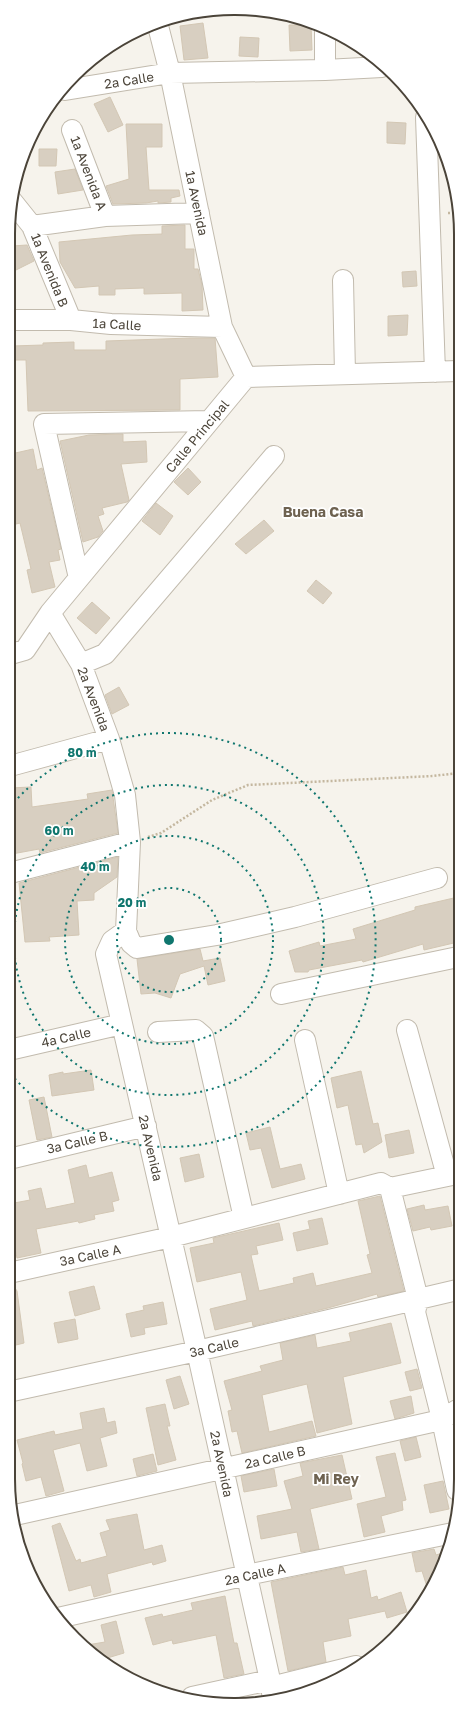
<svg xmlns="http://www.w3.org/2000/svg" width="469" height="1713" viewBox="0 0 469 1713" font-family="'Golos Text',sans-serif">
	<style>
		.building { fill: #d8cfc1; stroke: #d3c7b4 }
		.lines { fill: none; stroke-linecap: round; stroke-linejoin: round }
		.minor-casing { stroke: #c2bbae; stroke-width: 22 }
		.path { stroke: #c4b79f; stroke-width: 2.5; stroke-dasharray: 2 2; stroke-linecap: butt }
		.minor { stroke: #fff; stroke-width: 20 }
		.ring { fill: none; stroke: #0f766e; stroke-width: 2; stroke-dasharray: 2 4 }
		.labels { text-anchor: middle; stroke-width: 3.5; stroke-linejoin: round; paint-order: stroke }
		.street-label { font-size: 13px; fill: #4b4439; stroke: #fff }
		.neighbourhood-label { font-size: 14px; font-weight: bold; fill: #6e6250; stroke: #fff }
		.rim { fill: none; stroke: #4b4439; stroke-width: 2 }
		.centre { fill: #0f766e; stroke: #fff; stroke-width: 2 }
		.ring-label { font-size: 12px; text-anchor: middle; font-weight: bold; fill: #0f766e; stroke: #fff; stroke-width: 3.5; stroke-linejoin: round; paint-order: stroke }
	</style>
	<rect width="100%" height="100%" fill="#f6f3ec"/>
	<path class="building" d="M 203,23 L 208,58 L 184,60 L 180,26 Z
		M 289,25 L 311,25 L 312,50 L 290,51 Z
		M 240,37 L 259,38 L 258,57 L 239,56 Z
		M 110,97 L 123,125 L 108,132 L 94,104 Z
		M 387,122 L 406,123 L 405,144 L 387,143 Z
		M 126,124 L 162,124 L 162,147 L 146,147 L 149,190 L 179,190 L 180,196 L 171,198 L 171,202 L 158,203 L 158,201 L 146,203 L 113,204 L 106,186 L 129,179 Z
		M 39,149 L 57,149 L 56,166 L 39,166 Z
		M 75,169 L 83,190 L 58,194 L 55,172 Z
		M 185,225 L 185,249 L 194,249 L 194,269 L 198,269 L 202,285 L 203,310 L 182,311 L 182,293 L 144,294 L 144,288 L 115,289 L 115,295 L 99,295 L 99,286 L 75,288 L 60,262 L 59,242 L 132,235 L 162,234 L 162,226 Z
		M 27,245 L 34,261 L 16,270 L 12,262 L 12,246 Z
		M 416,271 L 417,286 L 403,287 L 402,272 Z
		M 408,315 L 407,335 L 388,336 L 388,316 Z
		M 190,338 L 215,338 L 218,377 L 180,379 L 180,410 L 28,411 L 26,360 L 12,360 L 12,346 L 43,345 L 43,343 L 74,342 L 74,350 L 106,350 L 106,341 Z
		M 123,434 L 123,442 L 146,441 L 147,462 L 121,464 L 129,500 L 127,502 L 102,508 L 104,514 L 98,516 L 103,531 L 98,537 L 83,542 L 60,441 L 89,435 Z
		M 33,449 L 37,470 L 42,468 L 61,549 L 58,550 L 60,560 L 49,562 L 55,587 L 32,593 L 27,570 L 31,569 L 20,523 L 16,524 L 11,504 L 11,454 Z
		M 188,468 L 201,482 L 188,495 L 174,482 Z
		M 156,503 L 173,516 L 160,535 L 142,521 Z
		M 264,520 L 274,531 L 246,554 L 235,544 Z
		M 316,580 L 332,593 L 323,604 L 307,591 Z
		M 92,602 L 110,618 L 96,634 L 77,618 Z
		M 119,687 L 129,705 L 112,714 L 105,695 Z
		M 31,787 L 32,807 L 88,799 L 87,794 L 112,790 L 118,833 L 40,853 L 39,849 L 12,854 L 10,846 L 10,788 Z
		M 118,857 L 117,877 L 94,893 L 94,900 L 77,901 L 79,935 L 49,937 L 50,941 L 25,942 L 19,883 Z
		M 458,897 L 458,942 L 424,950 L 423,944 L 363,962 L 362,960 L 309,970 L 308,972 L 295,972 L 289,951 L 319,942 L 320,946 L 356,939 L 353,929 L 415,910 L 415,907 Z
		M 200,949 L 203,961 L 220,958 L 225,981 L 208,985 L 204,966 L 180,974 L 171,998 L 155,993 L 141,994 L 137,959 Z
		M 91,1070 L 94,1090 L 52,1096 L 49,1075 L 63,1072 L 63,1074 Z
		M 361,1071 L 373,1124 L 378,1123 L 382,1142 L 364,1153 L 362,1144 L 356,1145 L 348,1105 L 337,1108 L 331,1078 Z
		M 44,1097 L 52,1137 L 37,1140 L 29,1100 Z
		M 270,1127 L 280,1169 L 301,1164 L 305,1179 L 272,1188 L 261,1148 L 250,1150 L 246,1133 Z
		M 409,1130 L 414,1153 L 389,1158 L 385,1135 Z
		M 199,1154 L 204,1177 L 185,1182 L 180,1158 Z
		M 86,1165 L 89,1178 L 112,1172 L 119,1200 L 112,1202 L 114,1211 L 94,1215 L 95,1219 L 79,1223 L 78,1221 L 36,1229 L 41,1253 L 17,1258 L 9,1221 L 9,1204 L 30,1200 L 28,1191 L 41,1188 L 46,1209 L 75,1203 L 68,1170 Z
		M 380,1196 L 404,1291 L 378,1297 L 377,1294 L 328,1308 L 253,1326 L 252,1321 L 215,1330 L 210,1309 L 247,1300 L 241,1272 L 197,1282 L 190,1248 L 214,1243 L 213,1238 L 279,1223 L 283,1240 L 256,1246 L 258,1254 L 251,1255 L 259,1291 L 294,1283 L 293,1278 L 313,1273 L 316,1286 L 372,1273 L 367,1255 L 370,1254 L 358,1201 Z
		M 424,1205 L 425,1210 L 448,1206 L 452,1226 L 431,1230 L 430,1227 L 413,1231 L 407,1209 Z
		M 322,1218 L 328,1244 L 297,1251 L 293,1233 L 310,1229 L 308,1221 Z
		M 94,1286 L 100,1309 L 75,1316 L 69,1292 Z
		M 9,1288 L 15,1288 L 17,1291 L 24,1343 L 12,1346 L 8,1334 Z
		M 163,1302 L 167,1324 L 144,1328 L 145,1334 L 131,1337 L 126,1314 L 144,1310 L 143,1306 Z
		M 75,1319 L 78,1339 L 58,1343 L 54,1323 Z
		M 391,1323 L 401,1363 L 343,1377 L 352,1424 L 317,1433 L 307,1384 L 262,1395 L 269,1432 L 312,1421 L 316,1436 L 242,1453 L 237,1431 L 232,1432 L 228,1411 L 232,1410 L 224,1381 L 262,1371 L 260,1366 L 283,1360 L 280,1343 L 315,1335 L 317,1348 L 351,1341 L 349,1333 Z
		M 417,1369 L 422,1388 L 410,1391 L 405,1372 Z
		M 180,1376 L 189,1404 L 174,1409 L 166,1380 Z
		M 411,1396 L 414,1413 L 395,1419 L 390,1401 Z
		M 165,1404 L 170,1426 L 167,1426 L 176,1460 L 158,1465 L 146,1408 Z
		M 104,1408 L 107,1423 L 115,1421 L 117,1433 L 100,1438 L 107,1466 L 87,1471 L 80,1443 L 53,1450 L 64,1491 L 46,1496 L 41,1477 L 26,1481 L 22,1464 L 23,1463 L 17,1440 L 54,1431 L 55,1435 L 83,1429 L 80,1413 Z
		M 416,1437 L 421,1457 L 405,1461 L 400,1441 Z
		M 395,1453 L 406,1500 L 402,1501 L 403,1510 L 381,1516 L 385,1532 L 364,1537 L 357,1504 L 386,1497 L 376,1457 Z
		M 153,1454 L 157,1471 L 137,1476 L 133,1459 Z
		M 342,1455 L 352,1499 L 310,1509 L 319,1549 L 301,1552 L 297,1532 L 261,1539 L 257,1516 L 292,1509 L 284,1481 L 303,1476 L 300,1463 Z
		M 274,1469 L 277,1486 L 244,1492 L 241,1476 Z
		M 443,1481 L 449,1509 L 430,1513 L 424,1485 Z
		M 137,1514 L 144,1550 L 162,1545 L 166,1561 L 153,1565 L 152,1562 L 107,1574 L 111,1592 L 94,1597 L 91,1585 L 69,1591 L 52,1526 L 60,1523 L 76,1561 L 80,1559 L 81,1563 L 107,1556 L 100,1533 L 110,1530 L 106,1520 Z
		M 434,1549 L 436,1555 L 446,1552 L 429,1593 L 422,1571 L 416,1572 L 412,1553 Z
		M 343,1567 L 345,1575 L 366,1570 L 371,1598 L 377,1596 L 378,1600 L 401,1592 L 407,1612 L 387,1618 L 385,1611 L 348,1619 L 351,1636 L 323,1642 L 326,1662 L 288,1671 L 271,1582 Z
		M 225,1596 L 234,1643 L 237,1643 L 244,1674 L 224,1678 L 216,1635 L 173,1644 L 172,1640 L 153,1645 L 145,1618 L 162,1614 L 163,1617 L 193,1610 L 191,1603 Z
		M 116,1621 L 124,1653 L 104,1659 L 87,1645 L 105,1642 L 101,1625 Z"/>
	<g class="lines">
		<g class="minor-casing">
			<path id="minor" d="M 158,26 L 170,73 L 222,327 L 246,377
				M 325,70 L 325,30
				M 65,90 L 170,73 L 325,70 L 382,67
				M 426,117 L 435,372
				M 72,130 L 105,216
				M 12,201 L 32,226 L 71,320
				M 32,226 L 105,216 L 199,213
				M 343,280 L 345,374
				M 12,320 L 71,320 L 111,324 L 222,327
				M 79,578 L 44,424 L 209,421
				M 50,613 L 81,664 L 109,739 L 125,795 L 130,842 L 126,931 L 112,941 L 106,954 L 197,1351 L 270,1680 L 273,1699
				M 11,654 L 25,650 L 50,613 L 246,377 L 459,371
				M 81,664 L 105,654 L 274,456
				M 10,766 L 109,739
				M 10,873 L 130,842
				M 126,931 L 131,943 L 137,948 L 217,935 L 295,917 L 437,878
				M 281,994 L 458,957
				M 407,1030 L 447,1176
				M 158,1032 L 196,1030 L 203,1036 L 244,1218
				M 305,1040 L 339,1194
				M 9,1050 L 122,1024
				M 9,1159 L 146,1126
				M 390,1188 L 457,1174
				M 9,1273 L 171,1237 L 381,1183 L 390,1188 L 418,1299 L 415,1312 L 440,1411 L 457,1490
				M 8,1392 L 197,1351 L 457,1290
				M 15,1515 L 441,1420 L 457,1410
				M 58,1618 L 247,1575 L 453,1533
				M 271,1687 L 356,1666
				M 192,1697 L 270,1680"/>
		</g>
		<path class="path" d="M 448,213 L 459,213
			M 148,837 L 161,833 L 212,800 L 248,785 L 433,776 L 458,773"/>
		<use href="#minor" class="minor"/>
	</g>
	<g class="ring">
		<circle cx="169" cy="940" r="52"/>
		<circle cx="169" cy="940" r="104"/>
		<circle cx="169" cy="940" r="155"/>
		<path d="M10 807A207 207 0 1 1 10 1073"/>
	</g>
	<g class="labels">
		<g class="street-label">
			<text transform="translate(129 80) rotate(-9)" y="5">2a Calle</text>
			<text transform="translate(89 173) rotate(69)" y="5">1a Avenida A</text>
			<text transform="translate(197 203) rotate(78)" y="5">1a Avenida</text>
			<text transform="translate(50 270) rotate(68)" y="5">1a Avenida B</text>
			<text transform="translate(117 324) rotate(3)" y="5">1a Calle</text>
			<text transform="translate(197 436) rotate(-50)" y="5">Calle Principal</text>
			<text transform="translate(94 699) rotate(69)" y="5">2a Avenida</text>
			<text transform="translate(66 1037) rotate(-13)" y="5">4a Calle</text>
			<text transform="translate(77 1142) rotate(-13)" y="5">3a Calle B</text>
			<text transform="translate(151 1148) rotate(77)" y="5">2a Avenida</text>
			<text transform="translate(90 1255) rotate(-12)" y="5">3a Calle A</text>
			<text transform="translate(214 1347) rotate(-13)" y="5">3a Calle</text>
			<text transform="translate(275 1457) rotate(-13)" y="5">2a Calle B</text>
			<text transform="translate(222 1464) rotate(78)" y="5">2a Avenida</text>
			<text transform="translate(255 1574) rotate(-12)" y="5">2a Calle A</text>
		</g>
		<g class="neighbourhood-label">
			<text x="323" y="517">Buena Casa</text>
			<text x="336" y="1484">Mi Rey</text>
		</g>
	</g>
	<path d="M0 0H469V1713H0ZM234 15H235A219 219 0 0 1 454 234V1479A219 219 0 0 1 235 1698H234A219 219 0 0 1 15 1479V234A219 219 0 0 1 234 15Z" fill="#fff" fill-rule="evenodd"/>
	<path class="rim" d="M234 15H235A219 219 0 0 1 454 234V1479A219 219 0 0 1 235 1698H234A219 219 0 0 1 15 1479V234A219 219 0 0 1 234 15Z"/>
	<circle cx="169" cy="940" r="6" class="centre"/>
	<g class="ring-label">
		<text x="82" y="757">80 m</text>
		<text x="59" y="835">60 m</text>
		<text x="95" y="871">40 m</text>
		<text x="132" y="907">20 m</text>
	</g>
</svg>
